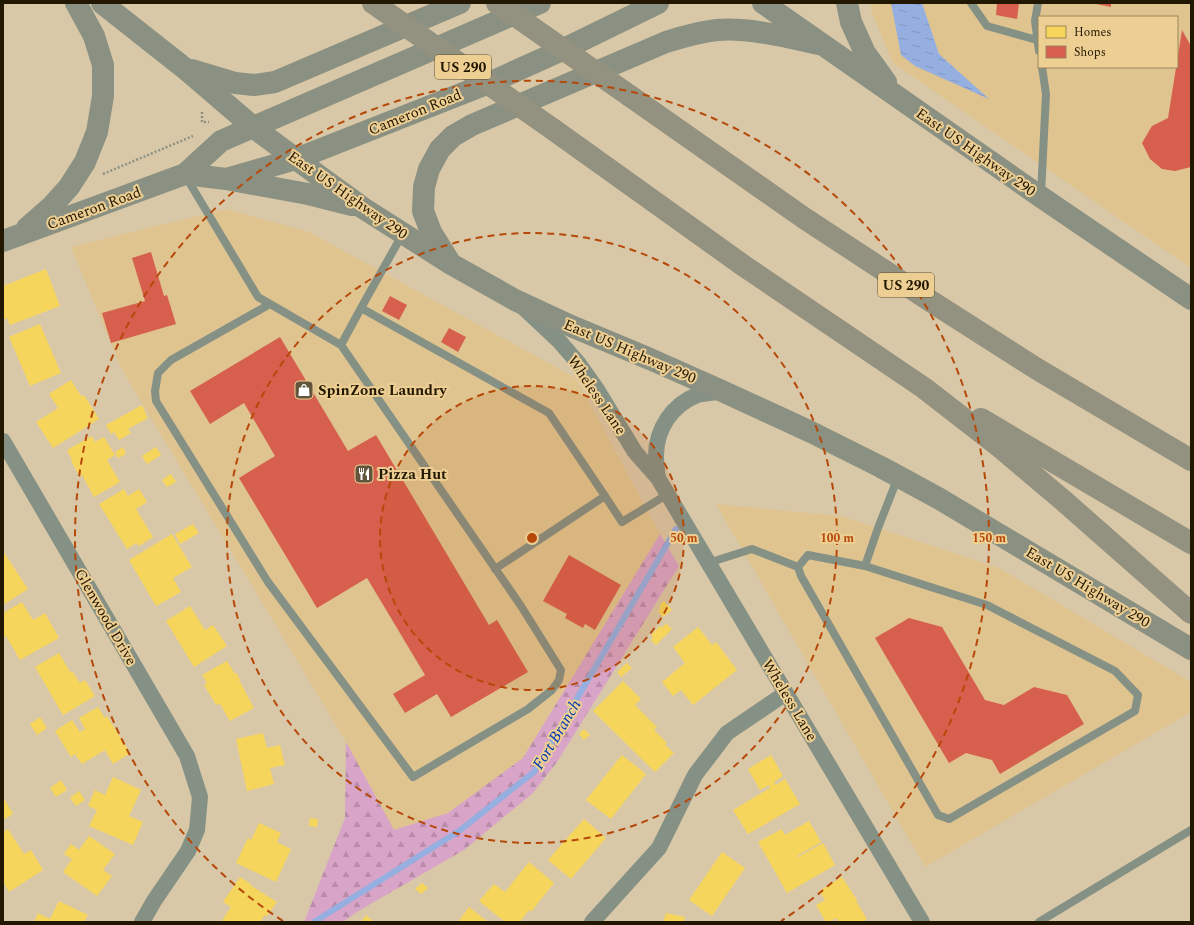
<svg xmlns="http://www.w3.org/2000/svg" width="1194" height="925" viewBox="0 0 1194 925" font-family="Spectral,serif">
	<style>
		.built { fill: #dfc490; fill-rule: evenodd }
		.forest { fill: url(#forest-firs) }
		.water { fill: url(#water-ripples) }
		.homes { fill: #f6d55c }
		.shops { fill: #d6604d }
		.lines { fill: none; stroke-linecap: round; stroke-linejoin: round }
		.stream { stroke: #95afe1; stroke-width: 6 }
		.path { stroke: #8b9184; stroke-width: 2.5; stroke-dasharray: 2 2; stroke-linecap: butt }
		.lane { stroke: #859185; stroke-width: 8 }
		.street { stroke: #859185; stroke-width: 16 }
		.secondary { stroke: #8b9182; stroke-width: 22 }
		.highway { stroke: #93917f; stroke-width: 22 }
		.highway-bridge { stroke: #93917f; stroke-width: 22 }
		.ring { fill: none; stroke: #b64809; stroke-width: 2; stroke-dasharray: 7 5 }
		.labels { text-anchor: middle; stroke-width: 4; stroke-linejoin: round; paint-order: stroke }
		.shield { fill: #edce93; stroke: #5f4e2d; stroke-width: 1 }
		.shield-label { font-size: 14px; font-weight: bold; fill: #221701 }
		.street-label { font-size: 15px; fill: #221701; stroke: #edce93 }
		.poi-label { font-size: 15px; font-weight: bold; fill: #221701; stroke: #edce93; text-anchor: start }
		.water-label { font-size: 16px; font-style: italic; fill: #0139b3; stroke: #edce93 }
		.centre { fill: #b64809; stroke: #edce93; stroke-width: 2 }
		.ring-label { font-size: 12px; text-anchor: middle; font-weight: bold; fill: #b64809; stroke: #edce93; stroke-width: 4; stroke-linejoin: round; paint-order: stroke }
	</style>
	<defs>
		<pattern id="forest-firs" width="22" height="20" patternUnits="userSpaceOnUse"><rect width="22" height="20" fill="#d8a4c7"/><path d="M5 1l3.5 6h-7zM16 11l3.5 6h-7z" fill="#b98ca9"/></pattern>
		<pattern id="water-ripples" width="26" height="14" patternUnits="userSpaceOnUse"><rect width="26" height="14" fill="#95afe1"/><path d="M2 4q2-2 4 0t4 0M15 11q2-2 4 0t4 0" fill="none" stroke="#8096bf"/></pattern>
	</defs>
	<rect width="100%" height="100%" fill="#d9c8a7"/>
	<path class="built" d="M 871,3 L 1191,3 L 1191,268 L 893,63 L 871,10 ZM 1039,17 L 1177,17 L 1177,67 L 1039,67 Z
		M 226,209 L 309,232 L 576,378 L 660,534 L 523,758 L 448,813 L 394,830 L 346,742 L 121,368 L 71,247 Z
		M 716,504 L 841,516 L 999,568 L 1191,682 L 1191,712 L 925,867 Z"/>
	<path class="forest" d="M 660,534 L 679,566 L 557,762 L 532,794 L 464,850 L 360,910 L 343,922 L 304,922 L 345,818 L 346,742 L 394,830 L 448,813 L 523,758 Z"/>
	<path class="water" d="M 891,3 L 922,3 L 939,54 L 989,99 L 915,66 L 901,55 Z"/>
	<path class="homes" d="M 46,269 L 60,306 L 10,325 L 7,318 L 3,320 L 3,286 Z
		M 40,324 L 61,373 L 30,386 L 9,337 Z
		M 71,380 L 81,396 L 84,395 L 99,419 L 53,448 L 36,422 L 58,408 L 49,394 Z
		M 142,405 L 148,418 L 128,429 L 131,433 L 119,440 L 114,432 L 111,434 L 106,425 Z
		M 92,436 L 95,442 L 104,437 L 115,455 L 107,460 L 120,482 L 94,497 L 82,475 L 80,477 L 71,461 L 72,460 L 67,450 Z
		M 123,447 L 126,454 L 118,458 L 115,452 Z
		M 156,447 L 161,455 L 147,464 L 142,456 Z
		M 171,474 L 176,482 L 167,487 L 162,480 Z
		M 124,489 L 128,496 L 139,489 L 147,502 L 136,509 L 153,537 L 139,546 L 136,543 L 127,549 L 99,504 Z
		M 193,524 L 199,533 L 180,544 L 175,534 Z
		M 172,534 L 192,567 L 173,578 L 181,592 L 156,606 L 129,560 Z
		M 3,551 L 28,589 L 3,605 Z
		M 664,601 L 672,610 L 663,617 L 658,611 L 661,608 L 659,606 Z
		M 22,602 L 33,620 L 45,613 L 59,638 L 20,660 L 6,636 L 4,637 L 3,636 L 3,613 Z
		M 190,606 L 205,630 L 213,625 L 227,646 L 194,667 L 166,621 Z
		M 666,623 L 672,629 L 656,645 L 651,640 L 653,637 L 651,635 L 660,626 L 662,628 Z
		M 698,627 L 712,645 L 716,642 L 737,670 L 693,705 L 681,690 L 673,696 L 662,682 L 685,663 L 673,647 Z
		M 59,653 L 70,672 L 72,671 L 80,683 L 85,680 L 95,696 L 63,715 L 35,667 Z
		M 227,661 L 235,674 L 237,673 L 240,680 L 239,680 L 254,708 L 230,721 L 220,704 L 216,705 L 204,685 L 207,683 L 202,675 Z
		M 627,663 L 632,668 L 621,677 L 617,672 Z
		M 623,681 L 641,699 L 635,705 L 657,727 L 654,730 L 667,743 L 665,745 L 674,753 L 655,772 L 593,711 Z
		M 98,707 L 105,718 L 107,716 L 130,753 L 113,764 L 105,750 L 82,764 L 75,754 L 71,757 L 55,731 L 72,720 L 80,732 L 85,729 L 79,718 Z
		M 40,717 L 47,728 L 37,735 L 30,724 Z
		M 584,729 L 590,735 L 584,740 L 579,734 Z
		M 263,733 L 267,748 L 280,745 L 285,765 L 270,768 L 274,784 L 247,791 L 236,739 Z
		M 622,755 L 646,774 L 611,819 L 586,800 Z
		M 771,755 L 783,776 L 774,782 L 776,785 L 785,779 L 800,804 L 748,834 L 733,810 L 770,788 L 769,785 L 760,790 L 748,769 Z
		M 113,777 L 141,790 L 129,816 L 143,822 L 133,845 L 89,826 L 97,810 L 88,806 L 95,790 L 105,795 Z
		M 61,780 L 67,790 L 56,797 L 50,788 Z
		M 79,791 L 85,800 L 76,806 L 70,798 Z
		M 3,797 L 13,814 L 3,820 Z
		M 310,818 L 318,819 L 317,827 L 309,826 Z
		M 584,819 L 606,838 L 571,879 L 548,860 Z
		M 809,821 L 821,842 L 797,856 L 798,857 L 823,843 L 835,865 L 787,893 L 758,842 L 782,829 L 785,835 Z
		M 259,823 L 281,833 L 277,842 L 291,849 L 276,882 L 236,863 L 248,838 L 251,840 Z
		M 8,829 L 24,854 L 31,850 L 43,870 L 9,892 L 3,882 L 3,832 Z
		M 89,836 L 115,854 L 103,870 L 112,876 L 97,896 L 63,872 L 72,859 L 64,854 L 71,844 L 79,850 Z
		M 722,852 L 745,868 L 712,916 L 689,900 Z
		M 529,862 L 554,883 L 531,912 L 529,910 L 520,922 L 505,922 L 479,901 L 494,884 L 505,892 Z
		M 240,877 L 251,884 L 250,885 L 277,902 L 267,916 L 265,915 L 260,922 L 221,922 L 231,907 L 223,902 Z
		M 842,877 L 857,900 L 856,901 L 867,919 L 863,922 L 838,922 L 836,918 L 829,922 L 826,922 L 816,905 L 825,900 L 819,891 Z
		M 422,883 L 428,888 L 421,894 L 415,889 Z
		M 59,901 L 88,915 L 84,922 L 34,922 L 38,913 L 50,919 Z
		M 469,907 L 488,922 L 458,922 Z
		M 666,913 L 685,917 L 684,922 L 663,922 Z
		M 366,915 L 374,922 L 361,922 Z"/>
	<path class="shops" d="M 997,3 L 1019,3 L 1017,19 L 996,15 Z
		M 1091,3 L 1111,3 L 1111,7 Z
		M 1182,30 L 1191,46 L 1191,167 L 1175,171 L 1162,169 L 1150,159 L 1142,143 L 1152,126 L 1168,118 Z
		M 151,252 L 164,296 L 167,295 L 176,324 L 111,343 L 102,313 L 145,301 L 132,258 Z
		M 390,296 L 407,305 L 399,320 L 382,311 Z
		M 449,328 L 466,337 L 458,352 L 441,342 Z
		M 280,337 L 348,451 L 376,435 L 489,625 L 497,620 L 528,672 L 451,717 L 437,694 L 405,713 L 393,694 L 425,675 L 367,578 L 317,608 L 239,478 L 275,456 L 244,403 L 210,424 L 190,391 Z
		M 569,555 L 621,585 L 595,630 L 585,624 L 583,628 L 565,618 L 567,614 L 543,601 Z
		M 909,618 L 942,627 L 985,700 L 1004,705 L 1034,687 L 1067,695 L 1084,724 L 1000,774 L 992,760 L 966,753 L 949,763 L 875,638 Z"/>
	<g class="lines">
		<path class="stream" d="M 314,922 L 459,831 L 534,772 L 676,529"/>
		<path class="path" d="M 202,112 L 202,122 L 209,122
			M 103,174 L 193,136"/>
		<path class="lane" d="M 971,3 L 987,26 L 1037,40
			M 1038,3 L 1035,21 L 1039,51
			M 186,177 L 258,297 L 341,345 L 521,606 L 561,670 L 559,680 L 552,690 L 528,709 L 413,777 L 268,582 L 156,401 L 155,391 L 158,373 L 171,360 L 270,304
			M 1041,194 L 1046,94 L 1042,67
			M 402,235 L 361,308 L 549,413 L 605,496
			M 341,345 L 361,308
			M 708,563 L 752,549 L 798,567
			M 865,566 L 987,605 L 1115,671 L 1138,695 L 1135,711 L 949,819 L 938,815 L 801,576 L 798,567 L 808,555 L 865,566 L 878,528 L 898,477
			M 495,569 L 605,496 L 622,522 L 668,494
			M 1039,922 L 1191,830"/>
		<path class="street" d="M 525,309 L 560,342 L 579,364 L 596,388 L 635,452 L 658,478 L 922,922
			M 3,441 L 187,756 L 200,797 L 197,830 L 188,851 L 154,901 L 142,922
			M 658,478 C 657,471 656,464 656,456 C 656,429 672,405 697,395 C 705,393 714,393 722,391
			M 592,922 L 659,848 L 695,775 L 727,733 L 786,693"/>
		<path class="secondary" d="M 102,3 L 183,67 L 253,127 L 296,159 L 363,208 L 451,264 L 515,300 L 571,326 L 650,359 L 722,391 L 811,432 L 881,467 L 938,498 L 1191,649
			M 763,3 L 1041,197 L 1191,299
			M 847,3 L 851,22 L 865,53 L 886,82
			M 192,70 L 235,83 L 254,85 L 275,82 L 460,3
			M 185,174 L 226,179 L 296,159 L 489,83 L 560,51 L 658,3
			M 231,180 L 308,194 L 352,205
			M 27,228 L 52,206 L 69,187 L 85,162 L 97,132 L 103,96 L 103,65 L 94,36 L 76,3
			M 3,241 L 185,174 L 221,141 L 540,3
			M 449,261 L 431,232 L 423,211 L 424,187 L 429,169 L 440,149 L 453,136 L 472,125 L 666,42 C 682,37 699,32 717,30 C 750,27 790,38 823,45"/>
		<path class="highway" d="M 630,96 L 804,218 L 932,302 L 1037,369 L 1191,460
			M 554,130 L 744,266 L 924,388 L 1000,447 L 1065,502 L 1191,613
			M 981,419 L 1191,543"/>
		<path class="highway-bridge" d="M 373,3 L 554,130
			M 497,3 L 630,96"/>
	</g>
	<circle cx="532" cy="538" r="152" fill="#b64809" fill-opacity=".12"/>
	<g class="ring">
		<circle cx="532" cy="538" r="152"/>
		<circle cx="532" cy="538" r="305"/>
		<path d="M283 921A457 457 0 1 1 781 921"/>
	</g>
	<defs>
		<g id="shop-square" transform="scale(1)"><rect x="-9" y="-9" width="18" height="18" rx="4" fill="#62553b" stroke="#edce93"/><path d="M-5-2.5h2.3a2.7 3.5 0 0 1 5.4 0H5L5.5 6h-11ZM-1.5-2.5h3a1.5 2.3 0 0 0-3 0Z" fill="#fff"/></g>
		<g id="restaurant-square" transform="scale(1)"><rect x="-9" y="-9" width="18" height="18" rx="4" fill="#62553b" stroke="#edce93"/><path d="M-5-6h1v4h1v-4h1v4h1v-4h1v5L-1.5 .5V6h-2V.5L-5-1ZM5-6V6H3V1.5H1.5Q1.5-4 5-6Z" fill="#fff"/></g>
	</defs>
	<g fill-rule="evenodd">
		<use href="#shop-square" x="304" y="390"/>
		<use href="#restaurant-square" x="364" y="474"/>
	</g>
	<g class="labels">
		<g class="shield">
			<rect x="435" y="55" width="56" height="24" rx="3"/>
			<rect x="878" y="273" width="56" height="24" rx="3"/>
		</g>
		<g class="shield-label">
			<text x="463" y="72">US 290</text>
			<text x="906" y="290">US 290</text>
		</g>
		<g class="street-label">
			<text transform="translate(415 112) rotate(-22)" y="5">Cameron Road</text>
			<text transform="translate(976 152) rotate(35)" y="5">East US Highway 290</text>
			<text transform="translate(348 195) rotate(35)" y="5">East US Highway 290</text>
			<text transform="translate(94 208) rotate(-20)" y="5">Cameron Road</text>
			<text transform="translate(630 351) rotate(23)" y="5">East US Highway 290</text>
			<text transform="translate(597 395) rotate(56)" y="5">Wheless Lane</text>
			<text transform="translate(1088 587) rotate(31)" y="5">East US Highway 290</text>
			<text transform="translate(106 617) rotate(60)" y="5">Glenwood Drive</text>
			<text transform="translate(790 700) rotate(59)" y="5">Wheless Lane</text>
		</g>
		<g class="poi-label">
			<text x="318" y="395">SpinZone Laundry</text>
			<text x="378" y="479">Pizza Hut</text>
		</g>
		<g class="water-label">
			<text transform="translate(556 734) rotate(-59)" y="6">Fort Branch</text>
		</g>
	</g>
	<circle cx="532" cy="538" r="6" class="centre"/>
	<g class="ring-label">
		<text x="684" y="542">50 m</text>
		<text x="837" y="542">100 m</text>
		<text x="989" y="542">150 m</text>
	</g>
	<rect width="1194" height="925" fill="none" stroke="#221701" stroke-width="8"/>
	<rect x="1038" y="16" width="140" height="52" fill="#edce93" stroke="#9c8559"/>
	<rect x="1046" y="26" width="20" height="12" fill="#f6d55c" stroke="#9c8559"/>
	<text x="1074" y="36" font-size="12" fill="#221701">Homes</text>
	<rect x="1046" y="46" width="20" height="12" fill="#d6604d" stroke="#9c8559"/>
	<text x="1074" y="56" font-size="12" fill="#221701">Shops</text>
</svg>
